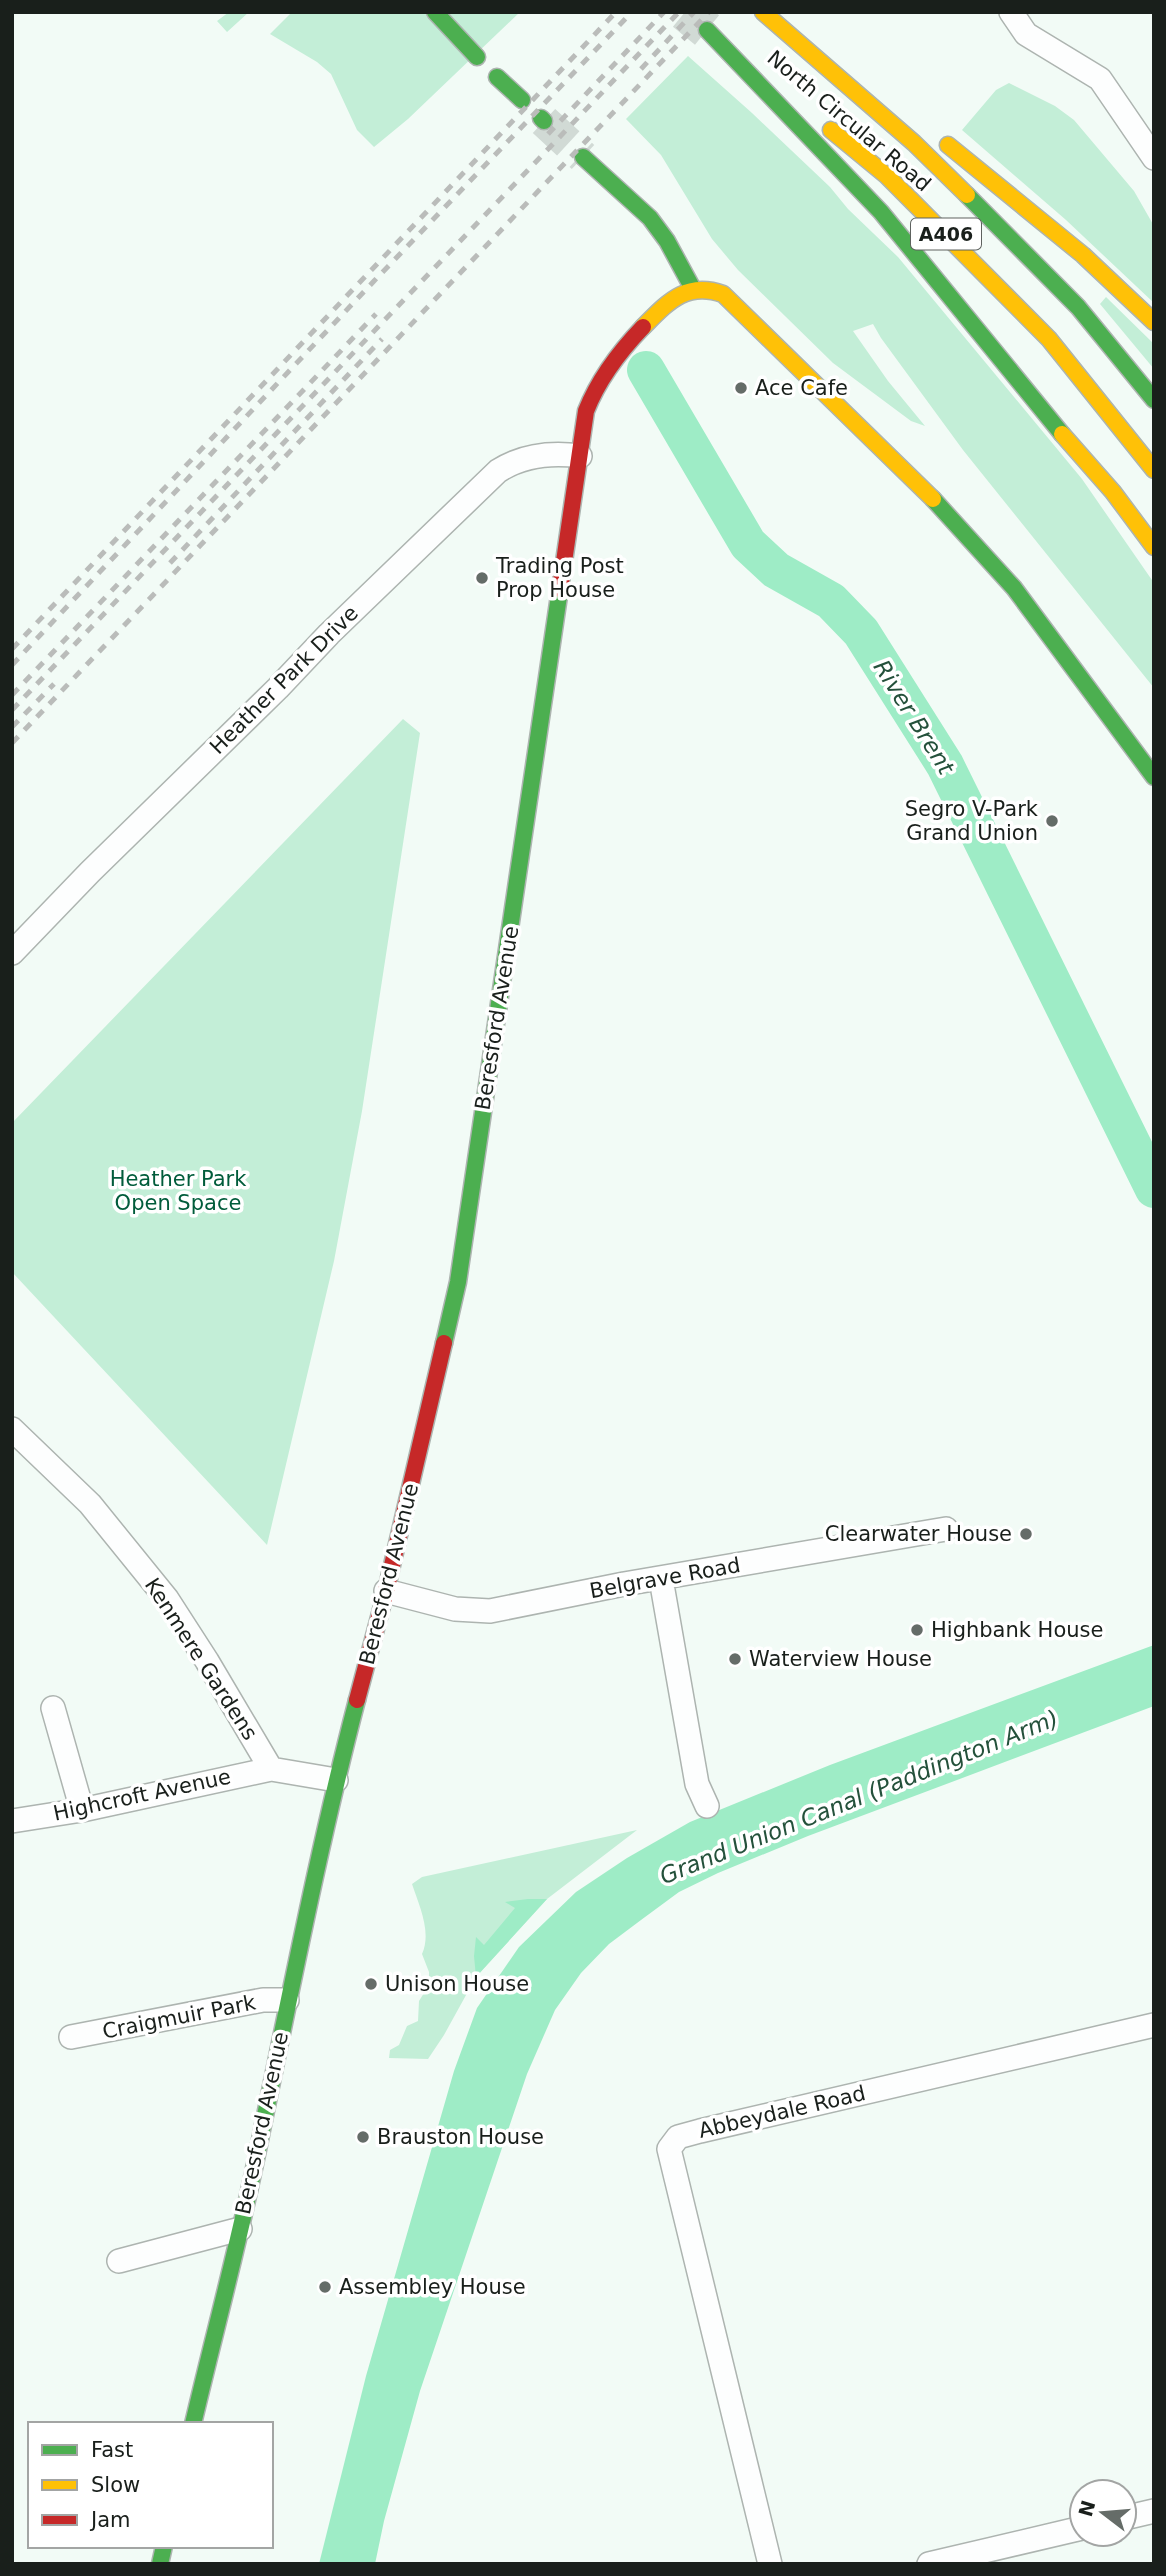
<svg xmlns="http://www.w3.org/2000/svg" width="1166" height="2576" viewBox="0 0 1166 2576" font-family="'DejaVu Sans',sans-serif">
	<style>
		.green { fill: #c3eed7 }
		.water { fill: #9eecc6 }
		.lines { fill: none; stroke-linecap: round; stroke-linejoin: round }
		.river { stroke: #9eecc6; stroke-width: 38 }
		.secondary-tunnel { stroke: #d1dad5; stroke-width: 33; stroke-dasharray: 33 17; stroke-linecap: butt }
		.highway-tunnel { stroke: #d1dad5; stroke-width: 38; stroke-dasharray: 38 19; stroke-linecap: butt }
		.street-casing { stroke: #adb4b0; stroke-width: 26 }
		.fast-casing { stroke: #adb4b0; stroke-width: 19 }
		.slow-casing { stroke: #adb4b0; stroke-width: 19 }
		.jam-casing { stroke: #adb4b0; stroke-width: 19 }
		.street { stroke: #fdfefe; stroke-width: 23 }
		.fast { stroke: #4caf50; stroke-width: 16 }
		.slow { stroke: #ffc107; stroke-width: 16 }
		.jam { stroke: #c62828; stroke-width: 16 }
		.rail { stroke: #babcba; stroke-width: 5; stroke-dasharray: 9 9; stroke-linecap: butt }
		.poi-dot { fill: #656c68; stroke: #fff; stroke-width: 2.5 }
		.labels { text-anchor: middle; stroke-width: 7; stroke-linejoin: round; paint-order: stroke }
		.shield { fill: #fff; stroke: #5e625f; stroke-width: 2 }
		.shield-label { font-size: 19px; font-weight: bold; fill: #191f1b }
		.street-label { font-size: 21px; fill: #191f1b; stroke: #fff }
		.poi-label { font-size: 21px; fill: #191f1b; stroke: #fff; text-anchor: start }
		.park-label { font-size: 21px; fill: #015c3b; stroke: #fff }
		.water-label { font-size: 23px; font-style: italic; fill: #24513b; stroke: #fff }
	</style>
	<rect width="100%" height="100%" fill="#f2fbf6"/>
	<path class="green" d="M 229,12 L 249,12 L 227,32 L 217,21 Z
		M 292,12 L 520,12 L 408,119 L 374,147 L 357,130 L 331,74 L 317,62 L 270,34 Z
		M 688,56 L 752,113 L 830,187 L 848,209 L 898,257 L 1082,479 L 1154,583 L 1154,688 L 963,450 L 881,338 L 873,324 L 853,331 L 888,381 L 925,426 L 911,421 L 833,363 L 738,270 L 712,239 L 661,155 L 626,119 Z
		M 1009,83 L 1055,106 L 1074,120 L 1134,191 L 1154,226 L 1154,303 L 1066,220 L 962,130 L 996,90 Z
		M 1106,297 L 1154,344 L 1154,369 L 1100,304 Z
		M 403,719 L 420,733 L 362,1111 L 334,1261 L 267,1545 L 12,1272 L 12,1123 Z
		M 637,1830 L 547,1899 L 476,1977 L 444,2035 L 428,2059 L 389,2058 L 390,2050 L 399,2045 L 407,2026 L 418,2021 L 419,2001 L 429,1985 L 429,1972 L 422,1954 C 432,1932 419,1905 412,1884 L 422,1877 Z"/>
	<path class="water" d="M 1154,1645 L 1154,1706 L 808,1836 L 718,1873 L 679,1892 L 641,1920 L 609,1944 L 581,1973 L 555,2010 L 527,2074 L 420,2391 L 384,2521 L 375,2564 L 319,2564 L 366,2376 L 454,2071 L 477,2008 L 519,1947 L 576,1892 L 627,1858 L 690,1822 L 830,1765 Z
		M 528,1899 L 547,1899 L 476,1977 L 474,1956 L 476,1937 L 484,1945 L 515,1908 L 505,1902 Z"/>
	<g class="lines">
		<path class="river" d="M 646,370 L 748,544 L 776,570 L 831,601 L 861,632 L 945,765 L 1154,1189"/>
		<path class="secondary-tunnel" d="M 544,121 L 583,157"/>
		<path class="highway-tunnel" d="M 685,12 L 707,30"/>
		<g class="street-casing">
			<path id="street" d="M 1011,12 L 1026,34 L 1100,79 L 1154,158
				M 12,953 L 90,872 L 278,688 L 329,634 L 498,471 C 523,455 550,452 580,456
				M 12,1429 L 90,1504 L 167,1599 L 207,1661 L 271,1769
				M 661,1579 L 697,1784 L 707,1806
				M 386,1591 L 455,1609 L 490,1611 L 624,1584 L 946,1529
				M 53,1708 L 82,1810
				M 12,1821 L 82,1810 L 271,1769 L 336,1780
				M 71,2037 L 263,2000 L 287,2000
				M 119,2261 L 240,2229
				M 1124,2518 L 1154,2511
				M 770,2564 L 669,2149 L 678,2137 L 700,2131 L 1154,2025
				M 929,2564 L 1082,2528"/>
		</g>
		<g class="fast-casing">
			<path id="fast" d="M 435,12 L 477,57
				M 707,30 L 881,212 L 1062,434
				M 497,77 L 522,100
				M 541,118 L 544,121
				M 583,157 L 650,218 L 667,241 L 693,289
				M 967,195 L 1078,307 L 1154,400
				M 933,499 L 1014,588 L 1154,777
				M 444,1343 L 458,1282 L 560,589
				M 193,2424 C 216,2326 243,2228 262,2130 C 292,1986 320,1842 357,1700
				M 160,2564 L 164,2546"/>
		</g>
		<g class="slow-casing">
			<path id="slow" d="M 763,12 L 914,143 L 967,195
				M 831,130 L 887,176 L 1049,339 L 1154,470
				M 948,145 L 1083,255 L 1154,322
				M 643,327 C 668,302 686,281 723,294 L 933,499
				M 1062,434 L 1113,492 L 1154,547"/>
		</g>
		<g class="jam-casing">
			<path id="jam" d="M 560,589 L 586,411 C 599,378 619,352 643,327
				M 357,1700 L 386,1591 L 444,1343"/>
		</g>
		<use href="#street" class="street"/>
		<use href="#fast" class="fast"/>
		<use href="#slow" class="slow"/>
		<use href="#jam" class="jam"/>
		<path class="rail" d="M 641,69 L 694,12
			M 548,134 L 664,12
			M 170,563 L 382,339
			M 12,649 L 616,12
			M 12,665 L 374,281 L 632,12
			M 12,695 L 376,314
			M 12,710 L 679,12
			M 12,727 L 54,684
			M 12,743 L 709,12"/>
	</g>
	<g class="poi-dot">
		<circle cx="741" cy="388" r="7"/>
		<circle cx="482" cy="578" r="7"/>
		<circle cx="1052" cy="821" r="7"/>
		<circle cx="1026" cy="1534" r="7"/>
		<circle cx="917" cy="1630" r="7"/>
		<circle cx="735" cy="1659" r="7"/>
		<circle cx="371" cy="1984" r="7"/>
		<circle cx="363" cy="2137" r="7"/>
		<circle cx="325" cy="2287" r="7"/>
	</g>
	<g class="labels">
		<rect class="shield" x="911" y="218.5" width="70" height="31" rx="5"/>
		<g class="shield-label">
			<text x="946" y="241">A406</text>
		</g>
		<g class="street-label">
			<text transform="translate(849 121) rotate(40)" y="7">North Circular Road</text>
			<text transform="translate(284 680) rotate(-45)" y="7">Heather Park Drive</text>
			<text transform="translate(497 1018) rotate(-81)" y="7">Beresford Avenue</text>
			<text transform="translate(389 1574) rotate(-76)" y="7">Beresford Avenue</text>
			<text transform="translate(665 1578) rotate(-10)" y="7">Belgrave Road</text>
			<text transform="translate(201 1659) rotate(57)" y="7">Kenmere Gardens</text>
			<text transform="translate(142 1795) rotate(-12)" y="7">Highcroft Avenue</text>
			<text transform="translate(179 2017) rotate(-11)" y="7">Craigmuir Park</text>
			<text transform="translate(782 2112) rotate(-13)" y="7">Abbeydale Road</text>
			<text transform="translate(262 2123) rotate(-78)" y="7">Beresford Avenue</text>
		</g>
		<g class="poi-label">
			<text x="755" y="395">Ace Cafe</text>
			<text x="496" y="573">Trading Post<tspan x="496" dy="24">Prop House</tspan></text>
			<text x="1038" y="816" text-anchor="end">Segro V-Park<tspan x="1038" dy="24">Grand Union</tspan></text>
			<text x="1012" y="1541" text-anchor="end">Clearwater House</text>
			<text x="931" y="1637">Highbank House</text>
			<text x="749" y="1666">Waterview House</text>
			<text x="385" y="1991">Unison House</text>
			<text x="377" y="2144">Brauston House</text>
			<text x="339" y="2294">Assembley House</text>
		</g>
		<g class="park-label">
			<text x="178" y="1186">Heather Park<tspan x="178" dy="24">Open Space</tspan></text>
		</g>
		<g class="water-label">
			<text transform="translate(914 717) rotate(58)" y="8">River Brent</text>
			<text transform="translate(859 1797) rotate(-22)" y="8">Grand Union Canal (Paddington Arm)</text>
		</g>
	</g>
	<rect width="1166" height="2576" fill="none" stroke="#191f1b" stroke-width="28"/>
	<rect x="28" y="2422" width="245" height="126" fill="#ffffff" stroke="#a3a5a4" stroke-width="2"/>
	<rect x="42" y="2445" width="35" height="10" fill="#4caf50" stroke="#a3a5a4" stroke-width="2"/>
	<text x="91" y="2457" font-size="21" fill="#191f1b">Fast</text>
	<rect x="42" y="2480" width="35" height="10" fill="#ffc107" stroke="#a3a5a4" stroke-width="2"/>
	<text x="91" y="2492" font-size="21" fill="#191f1b">Slow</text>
	<rect x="42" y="2515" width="35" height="10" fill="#c62828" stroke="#a3a5a4" stroke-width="2"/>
	<text x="91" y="2527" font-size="21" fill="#191f1b">Jam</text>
	<g transform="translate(1103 2513) rotate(286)"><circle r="33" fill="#ffffff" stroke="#a3a5a4" stroke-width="2"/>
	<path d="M0-5L12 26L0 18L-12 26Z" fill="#656c68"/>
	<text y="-10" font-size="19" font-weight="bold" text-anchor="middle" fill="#191f1b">N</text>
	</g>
</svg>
